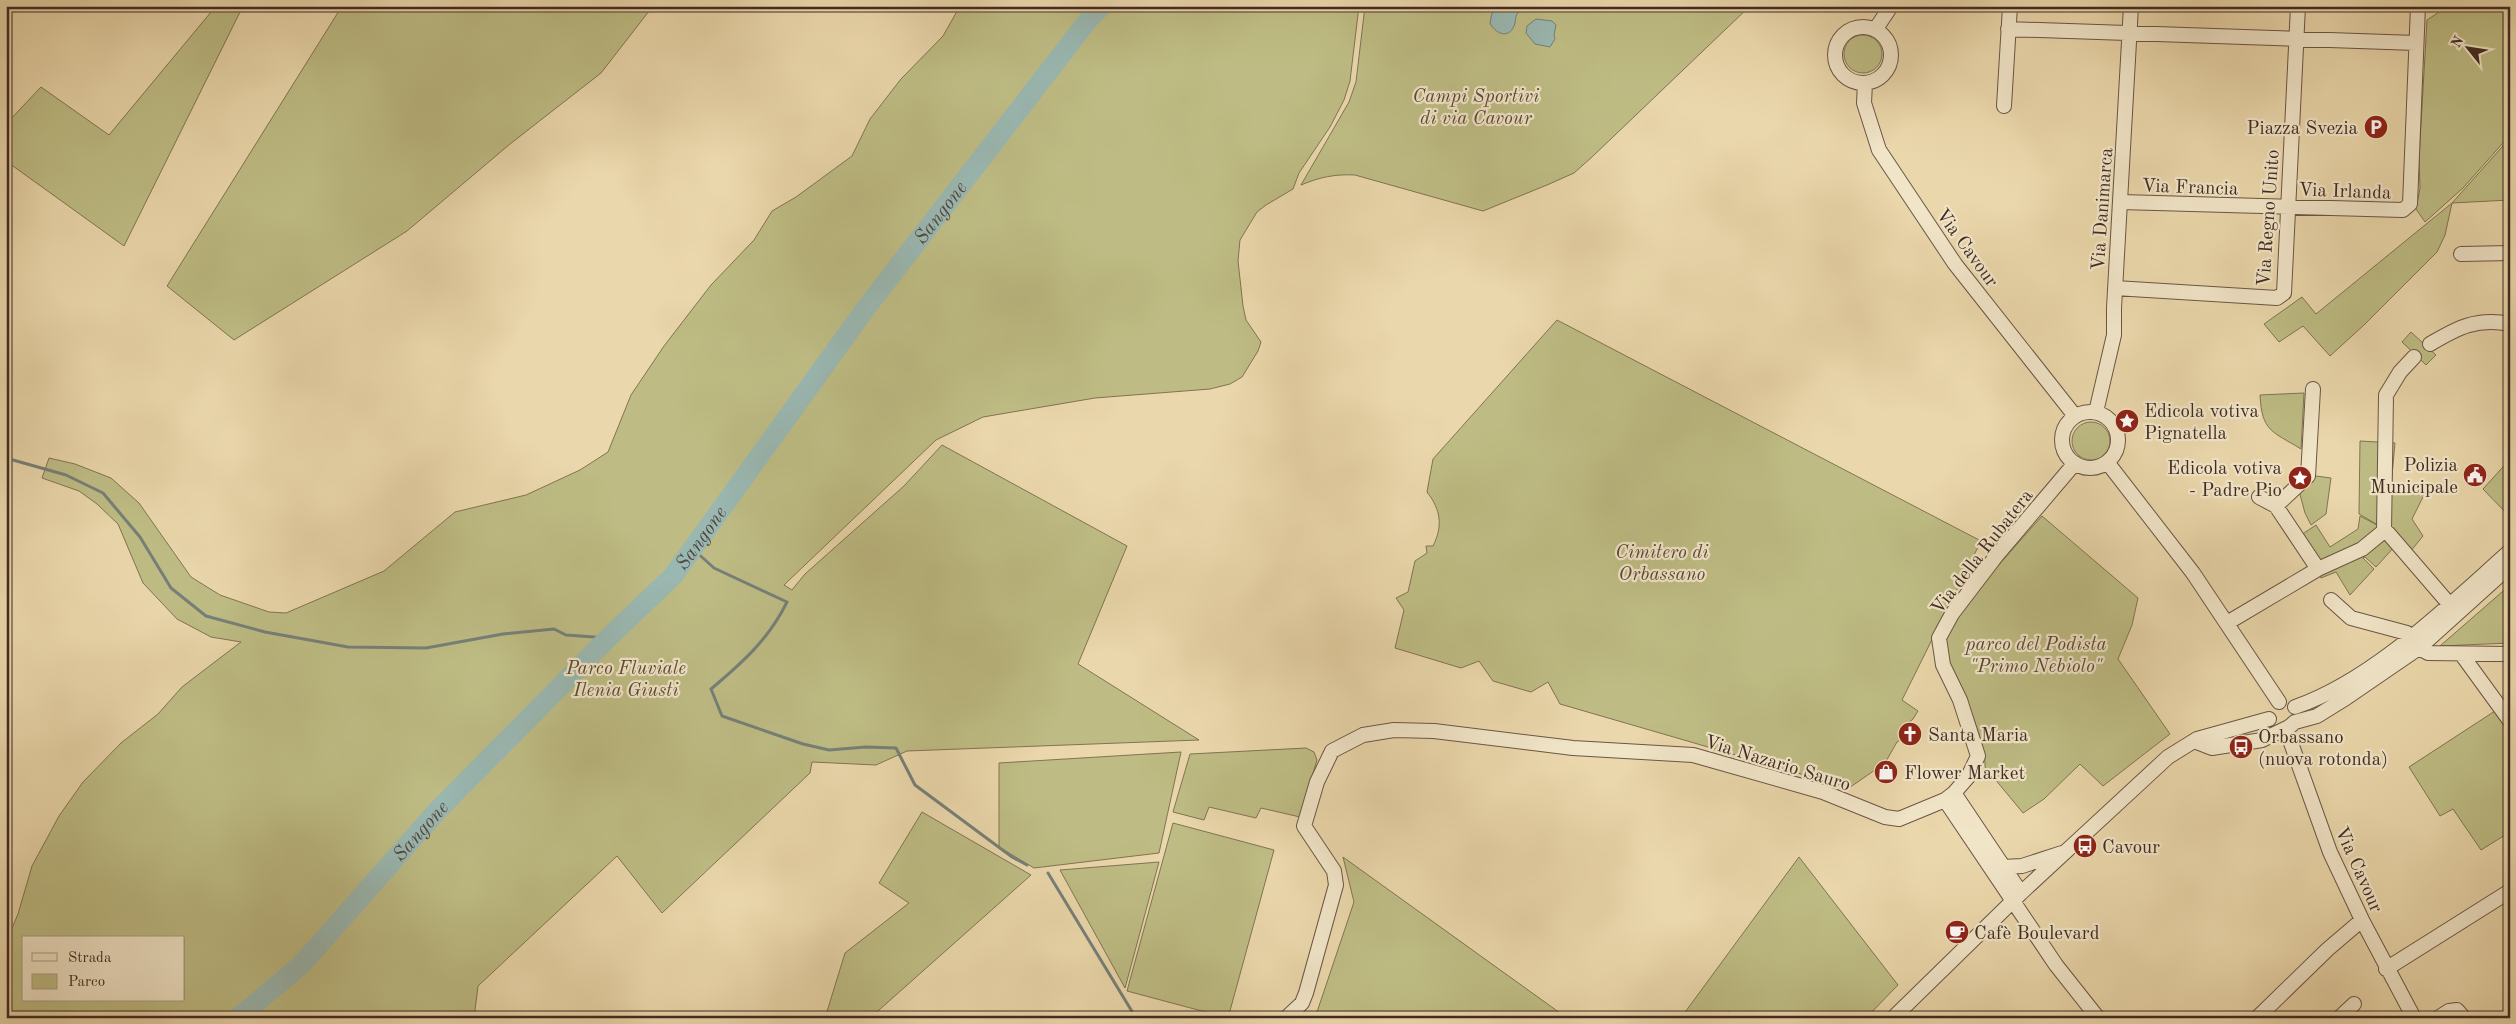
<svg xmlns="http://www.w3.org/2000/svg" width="2516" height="1024" viewBox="0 0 2516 1024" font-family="'Old Standard TT',serif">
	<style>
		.green { fill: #bebc84; stroke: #807454; fill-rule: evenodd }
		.water { fill: #9ab8b2; stroke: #768079 }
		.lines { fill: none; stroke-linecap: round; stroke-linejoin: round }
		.stream { stroke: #768079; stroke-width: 3 }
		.river { stroke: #9ab8b2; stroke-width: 20 }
		.minor-casing { stroke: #6b5645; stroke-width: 16 }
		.minor { stroke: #f1e5c8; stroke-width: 14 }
		.labels { text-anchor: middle; stroke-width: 4.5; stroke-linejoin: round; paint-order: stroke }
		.park-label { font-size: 19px; font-style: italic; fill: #5a4836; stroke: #f1e5c8 }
		.poi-label { font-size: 19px; fill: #412b23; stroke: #f1e5c8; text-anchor: start }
		.street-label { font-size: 19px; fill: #412b23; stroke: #f1e5c8 }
		.water-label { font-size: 20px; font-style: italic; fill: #534740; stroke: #f1e5c8 }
	</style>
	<rect width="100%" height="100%" fill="#ead7ab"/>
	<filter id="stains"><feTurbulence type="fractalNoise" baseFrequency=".004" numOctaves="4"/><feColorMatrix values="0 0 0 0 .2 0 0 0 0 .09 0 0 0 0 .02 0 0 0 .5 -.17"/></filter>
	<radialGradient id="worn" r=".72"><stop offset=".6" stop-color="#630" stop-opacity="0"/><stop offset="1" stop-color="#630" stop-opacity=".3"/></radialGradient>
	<path class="green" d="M 216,6 L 243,6 L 124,246 L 6,161 L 6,124 L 41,87 L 109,135 Z
		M 342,6 L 653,6 L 601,73 L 510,144 L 407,231 L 234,340 L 167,286 Z
		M 960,6 L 1359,6 L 1350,81 L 1344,100 L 1330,127 L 1299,173 L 1293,189 L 1266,205 L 1257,212 L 1240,240 L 1238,261 L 1243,306 L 1246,320 L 1261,342 L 1258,351 L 1242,377 L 1230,384 L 1210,389 L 1095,398 L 983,417 L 936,440 L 784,585 L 792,590 L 805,574 L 904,486 L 942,445 L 1127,546 L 1078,664 L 1199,740 L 907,751 L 876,765 L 812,762 L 810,773 L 662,913 L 617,856 L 478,986 L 474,1018 L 6,1018 L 6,942 L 18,914 L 32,866 L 59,816 L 83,782 L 121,743 L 158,714 L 182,687 L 241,642 L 211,637 L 177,619 L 143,583 L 118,524 L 97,504 L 79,491 L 42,478 L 49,458 L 75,464 L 111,478 L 139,503 L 191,577 L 220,595 L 269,612 L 286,613 L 384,571 L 455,512 L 526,495 L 580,470 L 608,452 L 631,395 L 664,346 L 711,285 L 754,240 L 772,211 L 796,197 L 852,156 L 870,119 L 901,79 L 943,36 ZM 24,938 L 184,938 L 184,1000 L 24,1000 Z
		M 1365,6 L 1750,6 L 1592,157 L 1574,173 L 1547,185 L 1483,211 L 1355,175 C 1335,174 1320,177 1301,185 L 1349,102 L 1356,82 Z
		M 2448,6 L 2510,6 L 2510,135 L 2463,188 L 2425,222 L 2416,209 L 2420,188 L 2419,159 L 2427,20 Z
		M1844 54a19 19 0 1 1 38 0a19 19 0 1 1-38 0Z
		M 2510,138 L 2510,200 L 2452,203 L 2445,235 L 2437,252 L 2364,325 L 2330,356 L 2303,326 L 2279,342 L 2264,324 L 2302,297 L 2316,314 L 2452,203 Z
		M 1557,320 L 1981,541 L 1902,700 L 1918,711 L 1913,719 L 1900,730 L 1905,737 L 1897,742 L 1885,763 L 1849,788 L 1560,704 L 1548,682 L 1531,692 L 1493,681 L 1479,661 L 1461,668 L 1395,648 L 1404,610 L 1396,598 L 1408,592 L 1415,561 L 1427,553 L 1426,546 L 1433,546 C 1443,526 1441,510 1427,492 L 1433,459 Z
		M 2411,332 L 2436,355 L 2426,365 L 2402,342 Z
		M 2304,393 L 2301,449 C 2272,431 2262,432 2260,395 Z
		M2072 441a19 19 0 1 1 38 0a19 19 0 1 1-38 0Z
		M 2360,441 L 2395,443 L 2390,498 L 2393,490 L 2425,493 L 2412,519 L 2423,536 L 2410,552 L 2395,546 L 2376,567 L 2365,557 L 2363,558 L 2374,569 L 2350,595 L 2336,572 L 2321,578 L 2298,537 L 2316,525 L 2330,547 L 2358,529 L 2360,516 L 2390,532 L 2359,514 Z
		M 2510,459 L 2510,517 L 2483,489 Z
		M 2316,476 L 2331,478 L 2326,514 L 2311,525 L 2305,513 L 2299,491 Z
		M 2042,516 L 2138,598 L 2132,625 L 2118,659 L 2170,734 L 2103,786 L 2080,764 L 2044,799 L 2023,813 L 1985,767 C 1986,746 1970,710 1962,690 C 1955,677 1942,656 1945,640 C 1950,616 2023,538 2042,516 Z
		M 2510,585 L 2510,643 L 2440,646 Z
		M 2495,711 L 2510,732 L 2510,832 L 2481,850 L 2453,809 L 2440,816 L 2409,767 Z
		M 1306,748 L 1314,752 L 1317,760 L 1300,817 L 1261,808 L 1256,818 L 1209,807 L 1204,820 L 1173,812 L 1190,754 Z
		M 1181,752 L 1159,853 L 1034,868 L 999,847 L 999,763 Z
		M 922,812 L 1031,875 L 870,1018 L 825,1018 L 845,953 L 909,903 L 879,883 Z
		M 1173,823 L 1274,850 L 1228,1018 L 1127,991 Z
		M 1343,857 L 1567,1018 L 1312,1018 L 1317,1012 L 1354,902 Z
		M 1799,857 L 1898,985 L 1866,1018 L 1736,1018 L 1729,1011 L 1724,1018 L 1686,1018 L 1683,1015 Z
		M 1159,862 L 1125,988 L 1060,870 Z"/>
	<path class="water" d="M 1497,6 L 1535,6 C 1530,9 1521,8 1517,14 C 1515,17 1516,22 1514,26 C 1508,40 1495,33 1490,23 L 1492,13 L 1497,10 Z
		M 1536,19 L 1552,21 L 1556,25 L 1554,35 L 1555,39 L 1550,47 L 1535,44 L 1526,33 L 1527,26 Z"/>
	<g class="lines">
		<path class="stream" d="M 6,458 L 66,475 L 103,493 L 140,537 L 171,588 L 206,616 L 265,632 L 348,647 L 426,648 L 503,634 L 554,629 L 566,635 L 608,638
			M 693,549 L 714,568 L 787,602 C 769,639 742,663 711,689 L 722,716 L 803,744 L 829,750 L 866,747 L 896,748 L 915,785 L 1012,857 L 1027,865
			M 1048,873 L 1136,1018"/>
		<path class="river" id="s1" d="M 238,1018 L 301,965 L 439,809 L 608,638 L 673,576 L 866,308 L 1089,19 L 1102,6"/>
		<g class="minor-casing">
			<path id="minor" d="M1835 55a28 28 0 1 1 56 0a28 28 0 1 1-56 0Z
				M 2008,29 L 2416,43
				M 1875,30 L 1891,6
				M 1865,83 L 1864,103 L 1879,150 L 1955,264 L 2075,416
				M 2004,106 L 2010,6
				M 2121,202 L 2403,210 L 2410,204 L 2418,6
				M 2461,254 L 2510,253
				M 2115,288 L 2277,298 L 2284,293 L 2298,6
				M 2430,344 C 2457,328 2477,317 2510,324
				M 2096,412 L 2114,335 L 2114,308 L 2131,6
				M2062 440a28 28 0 1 1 56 0a28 28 0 1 1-56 0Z
				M 2107,462 L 2193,573 L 2279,702
				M 2259,497 L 2276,506 L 2318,569
				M 2276,506 L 2308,476 L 2313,389
				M 2388,533 L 2450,605
				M 2331,600 L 2351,618 L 2407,633 L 2419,648 L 2428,653 L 2510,654
				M 2227,623 L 2318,569 L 2362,549 L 2384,531 L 2386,395 L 2400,372 L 2414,357
				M 2462,655 L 2510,721
				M 2295,707 C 2373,680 2448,606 2510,551
				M 2286,729 L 2330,852 L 2362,920 L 2414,1018
				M 2194,741 L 2212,748 L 2262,740 L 2289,727 L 2295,722 L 2317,716 L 2346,698 L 2419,648 L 2510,566
				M 1954,793 L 2021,893
				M 1945,800 L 2056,965 L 2098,1018
				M 2003,867 L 2022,866 L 2062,853
				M 2386,969 L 2510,891
				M 1286,1018 L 1302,1003 L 1306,993 L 1336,885 L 1334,871 L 1304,826 L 1317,782 L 1332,751 L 1363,735 L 1394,730 L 1434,731 L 1573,748 L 1693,755 L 1823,792 L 1885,817 L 1899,819 L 1945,800 L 1954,793 L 1968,777 L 1978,756 L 1960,700 L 1943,665 L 1939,638 L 1952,614 L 1997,555 L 2075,463
				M 1893,1018 L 2021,893 L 2168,757 L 2197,739 L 2269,719
				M 2257,1018 L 2328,949 L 2362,920
				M 2339,1018 L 2354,1004
				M 2438,1018 L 2449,1011 L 2457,1010 L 2464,1018"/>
		</g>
		<use href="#minor" class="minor"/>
	</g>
	<defs>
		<g id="parking-disc" transform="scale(1.25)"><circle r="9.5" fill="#8f2418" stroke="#f1e5c8"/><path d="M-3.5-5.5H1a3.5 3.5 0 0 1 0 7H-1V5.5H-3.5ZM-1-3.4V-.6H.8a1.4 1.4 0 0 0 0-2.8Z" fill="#fff"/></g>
		<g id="sight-disc" transform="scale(1.25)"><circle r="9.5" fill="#8f2418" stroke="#f1e5c8"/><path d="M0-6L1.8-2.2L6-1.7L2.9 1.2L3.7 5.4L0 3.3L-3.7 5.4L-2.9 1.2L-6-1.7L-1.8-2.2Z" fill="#fff"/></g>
		<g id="civic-disc" transform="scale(1.25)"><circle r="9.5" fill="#8f2418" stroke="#f1e5c8"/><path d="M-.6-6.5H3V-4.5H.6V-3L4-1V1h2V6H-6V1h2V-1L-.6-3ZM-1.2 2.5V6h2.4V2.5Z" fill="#fff"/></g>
		<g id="church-disc" transform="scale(1.25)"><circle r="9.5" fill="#8f2418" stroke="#f1e5c8"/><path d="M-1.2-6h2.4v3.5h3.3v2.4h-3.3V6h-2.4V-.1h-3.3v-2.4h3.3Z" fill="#fff"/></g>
		<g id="bus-disc" transform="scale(1.25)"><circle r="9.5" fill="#8f2418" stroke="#f1e5c8"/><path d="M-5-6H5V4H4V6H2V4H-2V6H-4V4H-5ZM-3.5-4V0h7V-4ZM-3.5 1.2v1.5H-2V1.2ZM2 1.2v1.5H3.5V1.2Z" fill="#fff"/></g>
		<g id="shop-disc" transform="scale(1.25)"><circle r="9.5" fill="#8f2418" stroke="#f1e5c8"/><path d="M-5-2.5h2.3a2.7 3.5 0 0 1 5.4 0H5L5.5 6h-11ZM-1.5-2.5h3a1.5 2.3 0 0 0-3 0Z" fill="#fff"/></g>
		<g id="cafe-disc" transform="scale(1.25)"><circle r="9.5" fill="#8f2418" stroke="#f1e5c8"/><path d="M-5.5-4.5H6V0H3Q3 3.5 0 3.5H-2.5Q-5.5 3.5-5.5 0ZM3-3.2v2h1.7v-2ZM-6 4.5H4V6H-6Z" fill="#fff"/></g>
	</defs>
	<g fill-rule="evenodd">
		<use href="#parking-disc" x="2376" y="127"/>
		<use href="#sight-disc" x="2127" y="421"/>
		<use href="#civic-disc" x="2475" y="475"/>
		<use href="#sight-disc" x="2300" y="478"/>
		<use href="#church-disc" x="1910" y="734"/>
		<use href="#bus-disc" x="2241" y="747"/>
		<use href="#shop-disc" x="1886" y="772"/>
		<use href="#bus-disc" x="2085" y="846"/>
		<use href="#cafe-disc" x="1957" y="932"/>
	</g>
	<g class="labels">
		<g class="park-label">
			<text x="1476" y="102">Campi Sportivi<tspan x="1476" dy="22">di via Cavour</tspan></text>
			<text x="1662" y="558">Cimitero di<tspan x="1662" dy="22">Orbassano</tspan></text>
			<text x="2036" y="650">parco del Podista<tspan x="2036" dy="22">"Primo Nebiolo"</tspan></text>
			<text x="626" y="674">Parco Fluviale<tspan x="626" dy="22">Ilenia Giusti</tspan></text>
		</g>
		<g class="poi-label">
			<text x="2358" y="134" text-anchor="end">Piazza Svezia</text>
			<text x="2144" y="417">Edicola votiva<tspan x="2144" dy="22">Pignatella</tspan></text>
			<text x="2458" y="471" text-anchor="end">Polizia<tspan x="2458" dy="22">Municipale</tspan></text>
			<text x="2282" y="474" text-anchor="end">Edicola votiva<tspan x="2282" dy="22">- Padre Pio</tspan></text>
			<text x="1928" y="741">Santa Maria</text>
			<text x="2258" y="743">Orbassano<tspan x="2258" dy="22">(nuova rotonda)</tspan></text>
			<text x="1904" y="779">Flower Market</text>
			<text x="2102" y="853">Cavour</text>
			<text x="1974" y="939">Cafè Boulevard</text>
		</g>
		<g class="street-label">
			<text transform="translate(2190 186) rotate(2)" y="7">Via Francia</text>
			<text transform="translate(2345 190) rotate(2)" y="7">Via Irlanda</text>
			<text transform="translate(2101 209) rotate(-86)" y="7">Via Danimarca</text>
			<text transform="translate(2267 218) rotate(-86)" y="7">Via Regno Unito</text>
			<text transform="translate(1968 247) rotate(54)" y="7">Via Cavour</text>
			<text transform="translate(1981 551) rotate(-52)" y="7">Via della Rubatera</text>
			<text transform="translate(1778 762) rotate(17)" y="7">Via Nazario Sauro</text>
			<text transform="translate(2360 869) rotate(66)" y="7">Via Cavour</text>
		</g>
		<g class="water-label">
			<text dy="7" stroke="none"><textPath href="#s1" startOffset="1072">Sangone</textPath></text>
			<text dy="7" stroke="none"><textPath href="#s1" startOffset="668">Sangone</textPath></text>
			<text dy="7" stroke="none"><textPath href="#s1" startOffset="262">Sangone</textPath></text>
		</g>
	</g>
	<rect width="2516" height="1024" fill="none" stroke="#ead7ab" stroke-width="25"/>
	<rect x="8" y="8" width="2501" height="1009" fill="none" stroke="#412b23" stroke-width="2.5"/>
	<rect x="12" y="12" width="2491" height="999" fill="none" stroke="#412b23"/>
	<rect x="22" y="936" width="162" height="65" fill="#f1e5c8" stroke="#ab9b86"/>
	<rect x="32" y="953" width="25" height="8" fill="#f1e5c8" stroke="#ab9b86"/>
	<text x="68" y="962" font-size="15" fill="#412b23">Strada</text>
	<rect x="32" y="974" width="25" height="15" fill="#bebc84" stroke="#ab9b86"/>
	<text x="68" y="986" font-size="15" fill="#412b23">Parco</text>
	<g transform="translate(2468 48) rotate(300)" stroke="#f1e5c8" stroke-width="4" paint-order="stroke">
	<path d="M0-4L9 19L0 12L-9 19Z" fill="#412b23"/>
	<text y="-8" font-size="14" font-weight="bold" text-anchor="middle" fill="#412b23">N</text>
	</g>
	<rect width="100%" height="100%" filter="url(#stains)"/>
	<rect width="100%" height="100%" fill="url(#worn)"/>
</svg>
